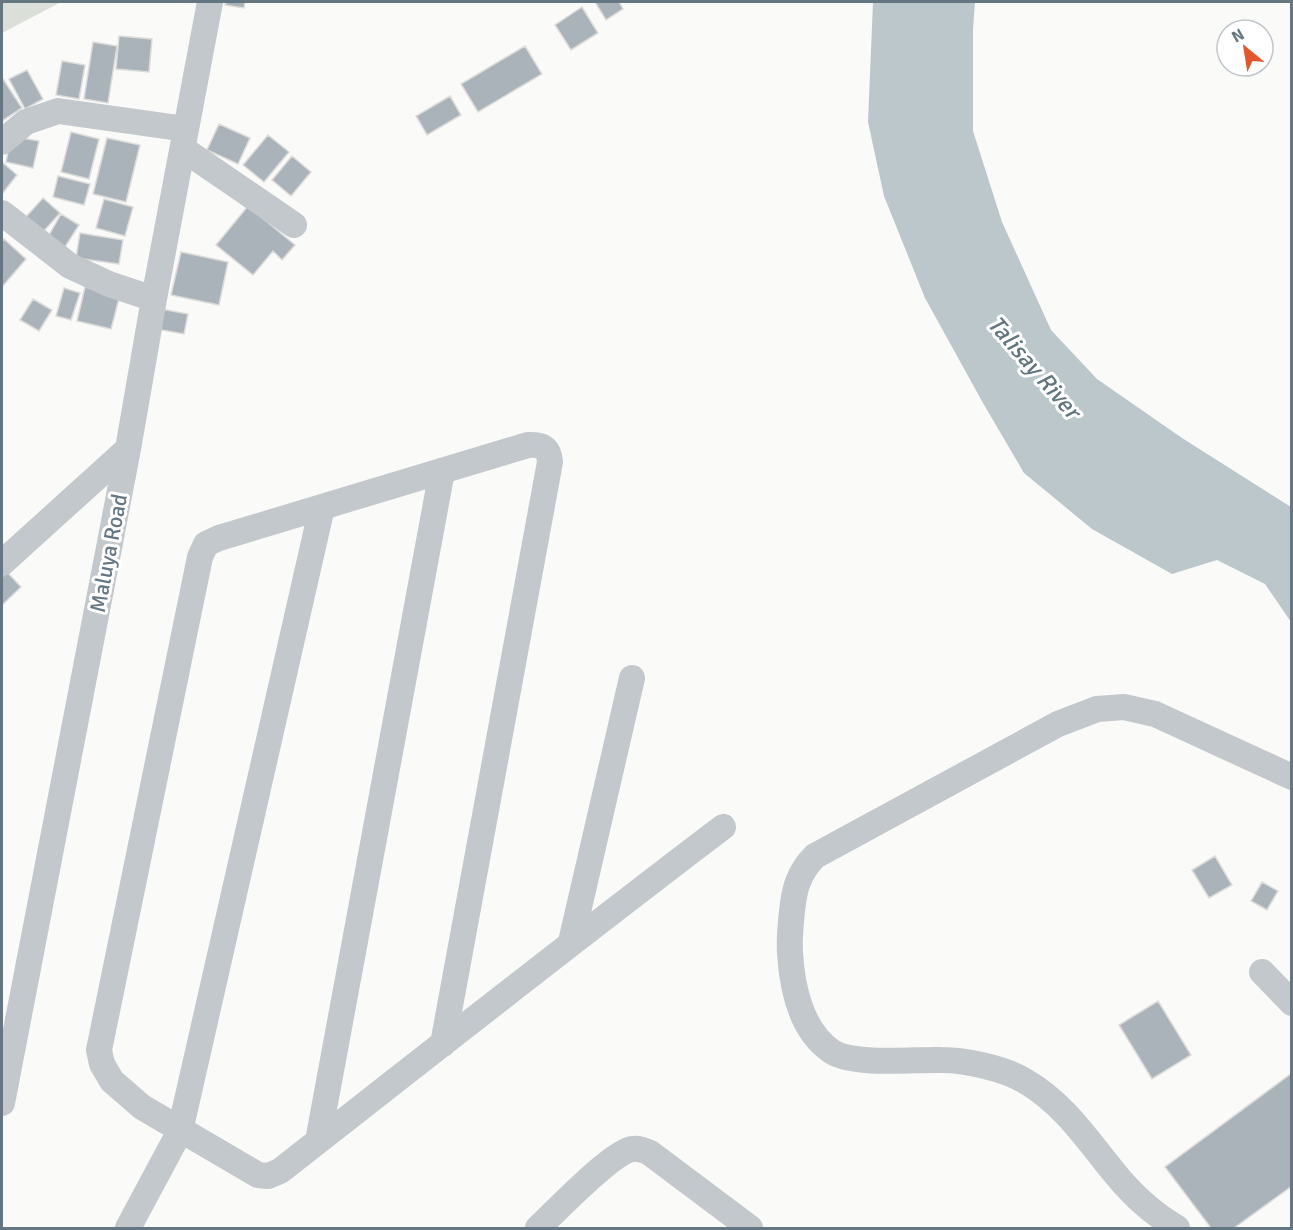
<svg xmlns="http://www.w3.org/2000/svg" width="1293" height="1230" viewBox="0 0 1293 1230" font-family="Signika,sans-serif">
	<style>
		.green { fill: #dadfd7 }
		.water { fill: #bbc7cb }
		.building { fill: #aab3b9; stroke: #dcdcda; stroke-width: 1.5 }
		.lines { fill: none; stroke-linecap: round; stroke-linejoin: round }
		.minor { stroke: #c3c8cc; stroke-width: 26 }
		.labels { text-anchor: middle; stroke-width: 6; stroke-linejoin: round; paint-order: stroke }
		.street-label { font-size: 22px; fill: #657683; stroke: #fff }
		.water-label { font-size: 24px; font-style: italic; fill: #5f757c; stroke: #fff }
	</style>
	<rect width="100%" height="100%" fill="#fafaf8"/>
	<path class="green" d="M 2,2 L 61,2 L 2,33 Z"/>
	<path class="water" d="M 873,2 L 975,2 L 973,30 L 973,131 L 1002,222 L 1051,330 L 1097,379 L 1182,438 L 1291,507 L 1291,622 L 1265,584 L 1217,560 L 1172,574 L 1092,529 L 1024,473 L 983,403 L 925,298 L 884,196 L 868,122 Z"/>
	<path class="building" d="M 226,2 L 245,2 L 244,8 L 225,5 Z
		M 595,2 L 619,2 L 623,9 L 606,20 Z
		M 582,7 L 598,33 L 571,50 L 555,25 Z
		M 119,36 L 152,39 L 149,72 L 116,69 Z
		M 93,42 L 117,46 L 108,103 L 84,99 Z
		M 525,46 L 542,74 L 478,112 L 461,84 Z
		M 62,61 L 85,65 L 79,99 L 56,95 Z
		M 27,70 L 43,99 L 25,109 L 9,79 Z
		M 3,79 L 22,108 L 2,121 L 2,80 Z
		M 450,96 L 461,115 L 427,135 L 416,116 Z
		M 219,124 L 250,138 L 238,164 L 207,150 Z
		M 71,132 L 99,139 L 89,179 L 61,172 Z
		M 268,135 L 289,152 L 264,182 L 243,165 Z
		M 11,136 L 39,141 L 33,168 L 6,162 Z
		M 107,138 L 140,145 L 126,202 L 93,194 Z
		M 292,156 L 311,172 L 291,196 L 272,180 Z
		M 2,162 L 17,175 L 2,194 Z
		M 58,176 L 90,184 L 84,205 L 53,197 Z
		M 43,198 L 60,213 L 42,233 L 25,218 Z
		M 104,199 L 133,207 L 125,236 L 96,228 Z
		M 248,206 L 295,245 L 282,260 L 273,251 L 253,275 L 216,245 Z
		M 61,214 L 79,225 L 65,247 L 48,237 Z
		M 80,233 L 123,240 L 119,264 L 76,258 Z
		M 4,239 L 26,259 L 2,287 L 2,242 Z
		M 181,252 L 228,262 L 219,305 L 171,295 Z
		M 85,287 L 120,295 L 111,329 L 77,321 Z
		M 64,288 L 80,293 L 71,320 L 56,316 Z
		M 33,299 L 52,310 L 39,331 L 20,320 Z
		M 161,309 L 188,314 L 184,334 L 156,329 Z
		M 7,572 L 21,587 L 2,605 L 2,577 Z
		M 1215,856 L 1232,885 L 1209,898 L 1192,870 Z
		M 1262,882 L 1278,891 L 1267,910 L 1251,901 Z
		M 1158,1001 L 1191,1055 L 1152,1079 L 1119,1025 Z
		M 1292,1073 L 1292,1186 L 1234,1228 L 1211,1228 L 1165,1167 Z"/>
	<g class="lines">
		<path class="minor" d="M 2,142 L 26,122 L 58,111 L 186,129
			M 183,149 L 294,225
			M 2,213 L 70,266 L 109,284 L 154,299
			M 2,563 L 128,449
			M 571,942 L 632,678
			M 1262,972 L 1292,1003
			M 443,1044 L 550,462 C 549,448 543,444 528,445 L 219,538 L 206,544 L 200,557 L 99,1050 L 102,1064 L 112,1081 L 142,1107 L 258,1175 L 268,1176 L 280,1171 C 427,1056 574,940 723,827
			M 2,1103 L 128,449 L 154,299 L 210,2
			M 318,1141 L 442,471
			M 128,1228 L 180,1131 L 322,507
			M 538,1228 C 556,1211 611,1153 632,1149 C 639,1148 644,1150 650,1153 L 750,1228
			M 1177,1228 C 1152,1213 1131,1194 1113,1171 C 1086,1138 1063,1103 1025,1081 C 1006,1069 966,1060 942,1060 C 915,1059 852,1066 831,1051 C 801,1030 792,987 790,953 C 789,938 792,896 798,882 C 802,871 807,864 815,856 L 1058,724 L 1097,709 L 1124,707 L 1155,714 L 1292,777"/>
	</g>
	<g class="labels">
		<g class="street-label">
			<text transform="translate(108 553) rotate(-79)" y="8">Maluya Road</text>
		</g>
		<g class="water-label">
			<text transform="translate(1034 367) rotate(49)" y="8">Talisay River</text>
		</g>
	</g>
	<rect width="1293" height="1230" fill="none" stroke="#657683" stroke-width="6"/>
	<g transform="translate(1245 48) rotate(330)"><circle r="28" fill="#ffffff" stroke="#c1c8cd" stroke-width="1.5"/>
	<path d="M0-4.5L10 22L0 15L-10 22Z" fill="#e6562c"/>
	<text y="-9" font-size="16" font-weight="bold" text-anchor="middle" fill="#657683">N</text>
	</g>
</svg>
